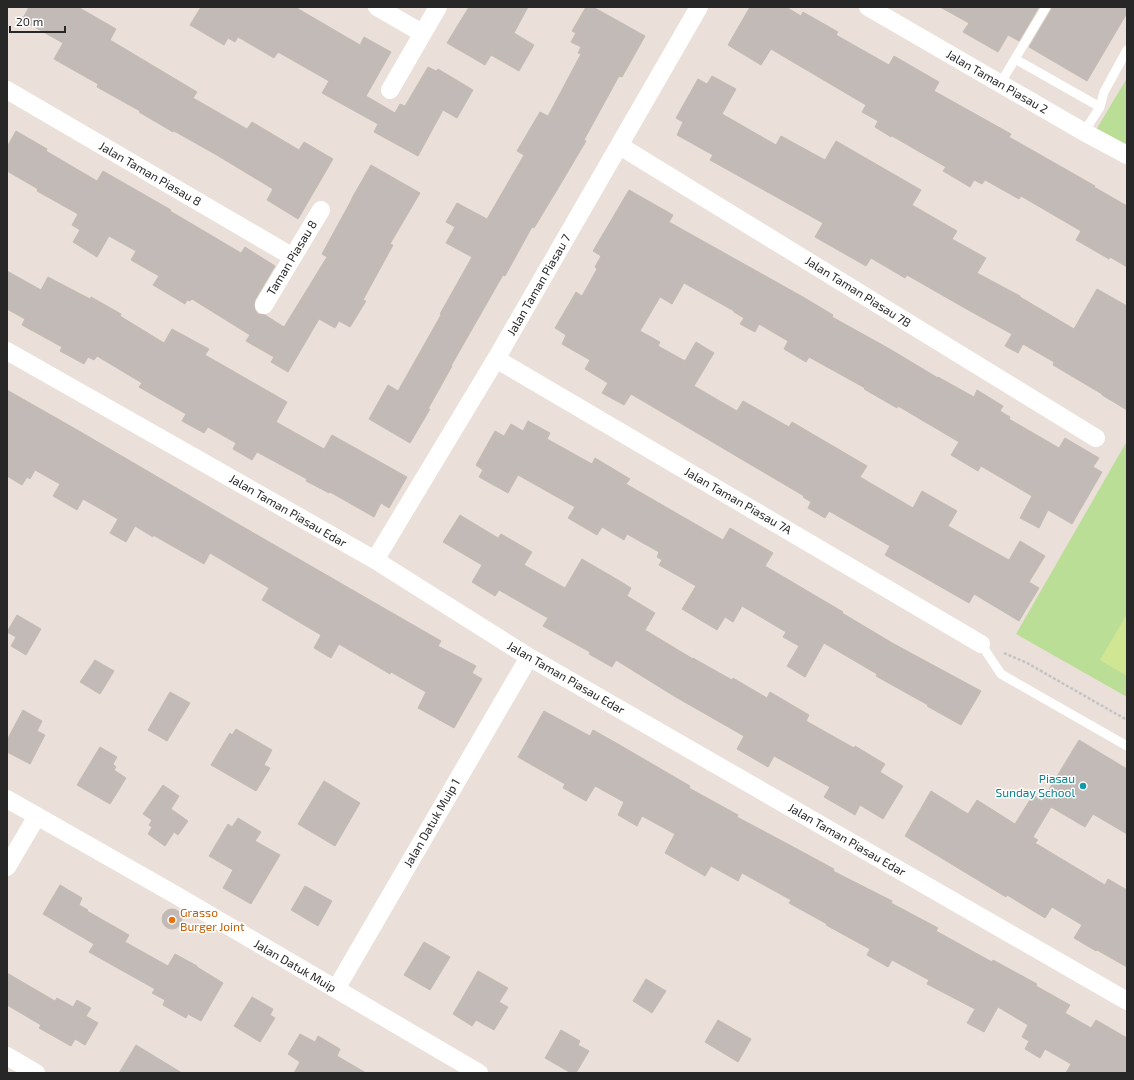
<svg xmlns="http://www.w3.org/2000/svg" width="1134" height="1080" viewBox="0 0 1134 1080" font-family="'Exo 2',sans-serif">
	<style>
		.green { fill: #bbde97 }
		.pitch { fill: #d0e693 }
		.building { fill: #c2bab6; stroke: #c4bbb3 }
		.lines { fill: none; stroke-linecap: round; stroke-linejoin: round }
		.path { stroke: #c3c3c3; stroke-width: 2.5; stroke-dasharray: 3 2; stroke-linecap: butt }
		.service { stroke: #fff; stroke-width: 9 }
		.minor { stroke: #fff; stroke-width: 18 }
		.culture-dot { fill: #0f9aa8; stroke: #fff; stroke-width: 1.5 }
		.food-dot { fill: #e8710a; stroke: #fff; stroke-width: 1.5 }
		.labels { text-anchor: middle; stroke-width: 3; stroke-linejoin: round; paint-order: stroke }
		.street-label { font-size: 12px; fill: #272727; stroke: #fff }
		.culture-label { font-size: 12px; fill: #0d838f; stroke: #fff; text-anchor: end }
		.food-label { font-size: 12px; fill: #c56008; stroke: #fff; text-anchor: start }
	</style>
	<rect width="100%" height="100%" fill="#eae0d9"/>
	<path class="green" d="M 1127,78 L 1127,155 L 1093,135 Z
		M 1127,441 L 1127,697 L 1016,634 Z"/>
	<path class="pitch" d="M 1127,614 L 1127,676 L 1100,660 Z"/>
	<path class="building" d="M 29,7 L 78,7 L 116,29 L 110,40 L 197,92 L 193,98 L 247,129 L 252,122 L 299,150 L 304,142 L 333,159 L 298,219 L 267,200 L 273,189 L 215,154 L 174,131 L 173,132 L 139,112 L 140,111 L 97,87 L 98,84 L 54,59 L 63,43 L 22,20 Z
		M 201,7 L 295,7 L 360,45 L 364,37 L 391,52 L 366,96 L 395,113 L 400,104 L 405,106 L 428,67 L 436,71 L 438,69 L 473,90 L 457,118 L 443,110 L 418,156 L 374,132 L 378,124 L 322,93 L 329,81 L 278,52 L 274,58 L 238,37 L 235,42 L 228,38 L 224,45 L 190,25 Z
		M 469,7 L 528,7 L 514,33 L 534,45 L 519,71 L 491,55 L 485,65 L 447,43 Z
		M 586,7 L 593,7 L 645,36 L 622,77 L 619,76 L 584,140 L 586,141 L 560,185 L 534,228 L 532,227 L 505,276 L 503,275 L 451,366 L 452,366 L 428,409 L 430,409 L 410,443 L 369,419 L 388,385 L 398,391 L 441,315 L 440,314 L 472,257 L 446,243 L 455,227 L 446,222 L 457,203 L 487,219 L 524,155 L 517,151 L 540,112 L 548,116 L 581,54 L 578,53 L 581,47 L 571,42 L 576,33 L 572,31 Z
		M 750,7 L 786,7 L 801,16 L 803,12 L 838,32 L 836,35 L 889,65 L 894,56 L 939,82 L 934,91 L 1011,134 L 1009,137 L 1095,186 L 1094,187 L 1127,206 L 1127,267 L 1110,257 L 1109,259 L 1076,240 L 1081,231 L 1021,196 L 1019,199 L 985,180 L 982,184 L 974,180 L 970,187 L 943,171 L 946,167 L 892,136 L 891,137 L 875,127 L 878,121 L 862,112 L 866,105 L 771,49 L 761,65 L 728,45 Z
		M 940,7 L 1039,7 L 1019,41 L 1008,35 L 998,52 L 963,32 L 969,23 Z
		M 1052,7 L 1127,7 L 1127,13 L 1087,81 L 1029,47 L 1051,10 Z
		M 712,76 L 736,89 L 722,114 L 776,145 L 781,136 L 825,160 L 836,141 L 921,190 L 912,205 L 957,231 L 952,239 L 986,258 L 977,273 L 1020,296 L 1020,297 L 1074,329 L 1097,289 L 1127,306 L 1127,410 L 1102,395 L 1102,394 L 1053,365 L 1054,362 L 1023,344 L 1018,353 L 1005,346 L 1012,334 L 970,311 L 907,275 L 905,278 L 871,258 L 866,266 L 815,237 L 823,223 L 710,160 L 713,155 L 677,135 L 683,122 L 676,118 L 698,79 L 707,84 Z
		M 16,131 L 47,149 L 46,151 L 97,181 L 103,171 L 171,210 L 170,211 L 241,253 L 245,247 L 275,266 L 255,300 L 254,305 L 255,310 L 258,314 L 265,315 L 284,327 L 327,257 L 322,254 L 352,199 L 352,198 L 371,165 L 420,193 L 390,244 L 393,245 L 363,300 L 366,301 L 350,327 L 339,321 L 335,328 L 319,319 L 288,372 L 271,362 L 274,357 L 246,341 L 250,335 L 192,299 L 190,301 L 187,300 L 185,304 L 153,285 L 159,276 L 131,260 L 136,251 L 109,236 L 97,257 L 73,242 L 80,230 L 72,225 L 78,214 L 37,191 L 38,189 L 7,171 L 7,147 Z
		M 629,190 L 673,215 L 669,222 L 803,297 L 833,315 L 832,317 L 888,348 L 938,378 L 938,377 L 974,397 L 977,390 L 1003,406 L 1000,411 L 1010,417 L 1009,419 L 1059,448 L 1065,438 L 1099,458 L 1093,467 L 1102,472 L 1072,524 L 1048,510 L 1039,528 L 1020,518 L 1032,496 L 981,466 L 978,471 L 951,455 L 959,442 L 898,406 L 897,408 L 864,389 L 865,388 L 809,357 L 806,362 L 784,349 L 788,341 L 759,324 L 755,332 L 740,324 L 744,318 L 734,312 L 734,311 L 684,283 L 672,304 L 660,297 L 640,331 L 660,342 L 658,346 L 685,361 L 696,342 L 714,353 L 694,386 L 737,411 L 743,401 L 789,427 L 792,422 L 867,466 L 860,477 L 913,508 L 922,491 L 957,511 L 948,526 L 1009,560 L 1020,541 L 1045,556 L 1029,582 L 1039,588 L 1019,621 L 974,594 L 969,603 L 885,555 L 890,546 L 829,511 L 825,518 L 808,508 L 811,502 L 803,497 L 804,496 L 631,394 L 624,405 L 602,393 L 608,383 L 585,369 L 590,360 L 562,344 L 566,335 L 555,328 L 576,292 L 582,296 L 597,269 L 595,267 L 601,256 L 593,251 Z
		M 7,271 L 41,290 L 48,277 L 90,299 L 91,297 L 121,314 L 120,316 L 164,343 L 172,329 L 209,349 L 205,355 L 287,402 L 276,422 L 324,449 L 332,435 L 407,477 L 389,508 L 381,503 L 374,517 L 330,492 L 329,493 L 306,481 L 307,479 L 257,452 L 252,460 L 233,449 L 236,443 L 208,427 L 204,433 L 182,421 L 186,414 L 139,387 L 142,383 L 97,356 L 94,360 L 88,357 L 84,364 L 60,351 L 62,347 L 22,325 L 25,319 L 7,309 Z
		M 7,390 L 79,431 L 238,524 L 441,641 L 438,646 L 476,666 L 472,673 L 482,679 L 454,728 L 418,708 L 426,692 L 391,672 L 390,674 L 339,644 L 331,658 L 314,648 L 321,635 L 262,600 L 269,588 L 210,553 L 204,564 L 153,535 L 153,537 L 135,526 L 126,542 L 110,533 L 118,519 L 83,499 L 77,510 L 53,496 L 60,484 L 35,470 L 30,479 L 27,477 L 22,485 L 7,476 Z
		M 528,421 L 550,433 L 547,439 L 592,464 L 595,458 L 630,479 L 626,484 L 723,540 L 730,528 L 773,553 L 765,566 L 843,612 L 842,613 L 894,644 L 981,691 L 961,725 L 927,706 L 928,705 L 876,676 L 877,674 L 824,643 L 805,677 L 787,666 L 799,646 L 783,637 L 786,632 L 742,606 L 733,622 L 725,617 L 717,630 L 682,609 L 696,586 L 659,565 L 662,560 L 657,557 L 659,552 L 627,534 L 624,540 L 602,527 L 597,535 L 568,518 L 575,507 L 518,475 L 508,493 L 479,477 L 483,470 L 476,465 L 495,431 L 504,436 L 511,424 L 523,431 Z
		M 460,515 L 498,538 L 501,534 L 532,552 L 524,565 L 565,588 L 582,559 L 618,580 L 631,588 L 627,596 L 655,613 L 645,630 L 693,659 L 693,658 L 732,680 L 733,678 L 767,698 L 770,692 L 809,715 L 806,721 L 854,748 L 855,746 L 885,764 L 880,772 L 903,786 L 883,819 L 860,805 L 855,815 L 824,797 L 830,787 L 774,756 L 768,767 L 737,749 L 744,736 L 674,696 L 616,660 L 612,667 L 589,654 L 590,652 L 543,626 L 548,618 L 499,590 L 495,596 L 472,582 L 482,565 L 443,542 Z
		M 17,615 L 41,629 L 26,655 L 11,646 L 16,637 L 7,632 Z
		M 95,660 L 114,671 L 100,694 L 80,682 Z
		M 170,692 L 190,703 L 167,741 L 148,730 Z
		M 23,710 L 42,721 L 37,731 L 45,735 L 30,764 L 7,752 L 7,740 Z
		M 544,711 L 590,736 L 593,730 L 618,744 L 690,786 L 689,788 L 738,815 L 737,817 L 784,842 L 834,869 L 833,871 L 892,901 L 891,903 L 938,928 L 936,931 L 992,962 L 993,960 L 1037,984 L 1036,986 L 1070,1005 L 1065,1013 L 1091,1028 L 1096,1020 L 1127,1038 L 1127,1073 L 1066,1073 L 1071,1064 L 1045,1049 L 1040,1058 L 1025,1049 L 1029,1041 L 1022,1037 L 1028,1025 L 998,1007 L 984,1032 L 967,1023 L 975,1009 L 927,984 L 929,980 L 892,960 L 888,967 L 867,955 L 870,949 L 826,925 L 827,924 L 789,903 L 791,900 L 742,873 L 738,881 L 711,866 L 705,876 L 665,853 L 675,834 L 642,816 L 637,826 L 618,815 L 624,802 L 595,786 L 586,801 L 563,788 L 565,784 L 518,757 Z
		M 236,729 L 272,750 L 264,765 L 270,768 L 256,791 L 211,765 L 230,733 L 232,735 Z
		M 1079,740 L 1127,769 L 1127,834 L 1093,814 L 1085,827 L 1051,807 L 1033,837 L 1038,840 L 1035,843 L 1105,885 L 1108,879 L 1127,890 L 1127,967 L 1097,950 L 1096,951 L 1074,938 L 1082,925 L 1052,907 L 1045,918 L 1007,895 L 1006,897 L 905,836 L 931,791 L 968,814 L 977,800 L 1015,824 L 1033,795 L 1042,801 Z
		M 100,747 L 117,757 L 113,764 L 116,767 L 114,770 L 126,778 L 110,804 L 77,785 Z
		M 324,781 L 360,803 L 335,846 L 298,824 Z
		M 163,785 L 179,796 L 171,809 L 188,821 L 178,835 L 174,832 L 165,846 L 148,834 L 152,827 L 149,825 L 152,820 L 143,814 Z
		M 238,818 L 261,832 L 255,841 L 280,855 L 251,904 L 223,888 L 233,870 L 209,856 L 228,824 L 232,827 Z
		M 60,885 L 82,898 L 79,905 L 88,910 L 87,911 L 129,935 L 125,942 L 168,966 L 175,954 L 197,966 L 197,967 L 223,983 L 201,1021 L 188,1014 L 186,1018 L 163,1005 L 165,1000 L 152,993 L 155,989 L 89,952 L 94,944 L 43,914 Z
		M 305,886 L 332,901 L 318,926 L 291,910 Z
		M162 919a10 10 0 1 1 20 0a10 10 0 1 1-20 0Z
		M 424,942 L 450,957 L 430,990 L 404,975 Z
		M 478,971 L 508,988 L 499,1002 L 508,1007 L 494,1030 L 476,1020 L 472,1026 L 453,1014 Z
		M 7,973 L 55,1001 L 57,998 L 73,1007 L 77,1000 L 91,1008 L 86,1016 L 98,1023 L 85,1045 L 75,1039 L 71,1046 L 39,1028 L 41,1025 L 7,1005 Z
		M 646,979 L 666,991 L 652,1013 L 633,1001 Z
		M 252,997 L 273,1009 L 270,1015 L 275,1018 L 260,1042 L 234,1026 Z
		M 718,1020 L 751,1039 L 738,1062 L 705,1042 Z
		M 561,1030 L 580,1041 L 578,1045 L 589,1051 L 576,1073 L 571,1073 L 545,1058 Z
		M 300,1034 L 315,1042 L 318,1036 L 340,1049 L 337,1056 L 366,1073 L 294,1073 L 300,1062 L 288,1054 Z
		M 136,1045 L 182,1073 L 119,1073 Z"/>
	<g class="lines">
		<path class="path" d="M 1004,653 L 1027,663 L 1127,720"/>
		<path class="service" d="M 1015,59 L 1100,107
			M 1000,84 L 1046,7
			M 1084,132 L 1100,107 L 1104,92 L 1127,50
			M 981,644 L 1001,674 L 1127,746"/>
		<path class="minor" d="M 377,7 L 422,33
			M 868,7 L 1084,132 L 1127,155
			M 7,90 L 293,257
			M 390,90 L 438,7
			M 620,146 L 1096,438
			M 264,305 L 321,210
			M 7,351 L 375,560 L 529,657 L 1127,1001
			M 496,359 L 981,644
			M 375,560 L 496,359 L 699,7
			M 7,799 L 174,894 L 479,1073
			M 7,867 L 37,816
			M 336,989 L 529,657
			M 7,1056 L 36,1073"/>
	</g>
	<circle class="culture-dot" cx="1083" cy="786" r="4"/>
	<circle class="food-dot" cx="172" cy="920" r="4"/>
	<g class="labels">
		<g class="street-label">
			<text transform="translate(997 82) rotate(30)" y="4">Jalan Taman Piasau 2</text>
			<text transform="translate(150 174) rotate(30)" y="4">Jalan Taman Piasau 8</text>
			<text transform="translate(292 258) rotate(-59)" y="4">Taman Piasau 8</text>
			<text transform="translate(539 285) rotate(-60)" y="4">Jalan Taman Piasau 7</text>
			<text transform="translate(858 292) rotate(32)" y="4">Jalan Taman Piasau 7B</text>
			<text transform="translate(738 501) rotate(30)" y="4">Jalan Taman Piasau 7A</text>
			<text transform="translate(288 511) rotate(30)" y="4">Jalan Taman Piasau Edar</text>
			<text transform="translate(566 678) rotate(30)" y="4">Jalan Taman Piasau Edar</text>
			<text transform="translate(432 823) rotate(-60)" y="4">Jalan Datuk Muip 1</text>
			<text transform="translate(847 840) rotate(30)" y="4">Jalan Taman Piasau Edar</text>
			<text transform="translate(295 966) rotate(30)" y="4">Jalan Datuk Muip</text>
		</g>
		<g class="culture-label">
			<text x="1075" y="783">Piasau<tspan x="1075" dy="14">Sunday School</tspan></text>
		</g>
		<g class="food-label">
			<text x="180" y="917">Grasso<tspan x="180" dy="14">Burger Joint</tspan></text>
		</g>
	</g>
	<rect width="1134" height="1080" fill="none" stroke="#272727" stroke-width="16"/>
	<path d="M10 26v6h55v-6" fill="none" stroke="#272727" stroke-width="2"/>
	<text x="16" y="26" font-size="12" fill="#272727" stroke="#ffffff" stroke-width="3" paint-order="stroke">20 m</text>
</svg>
